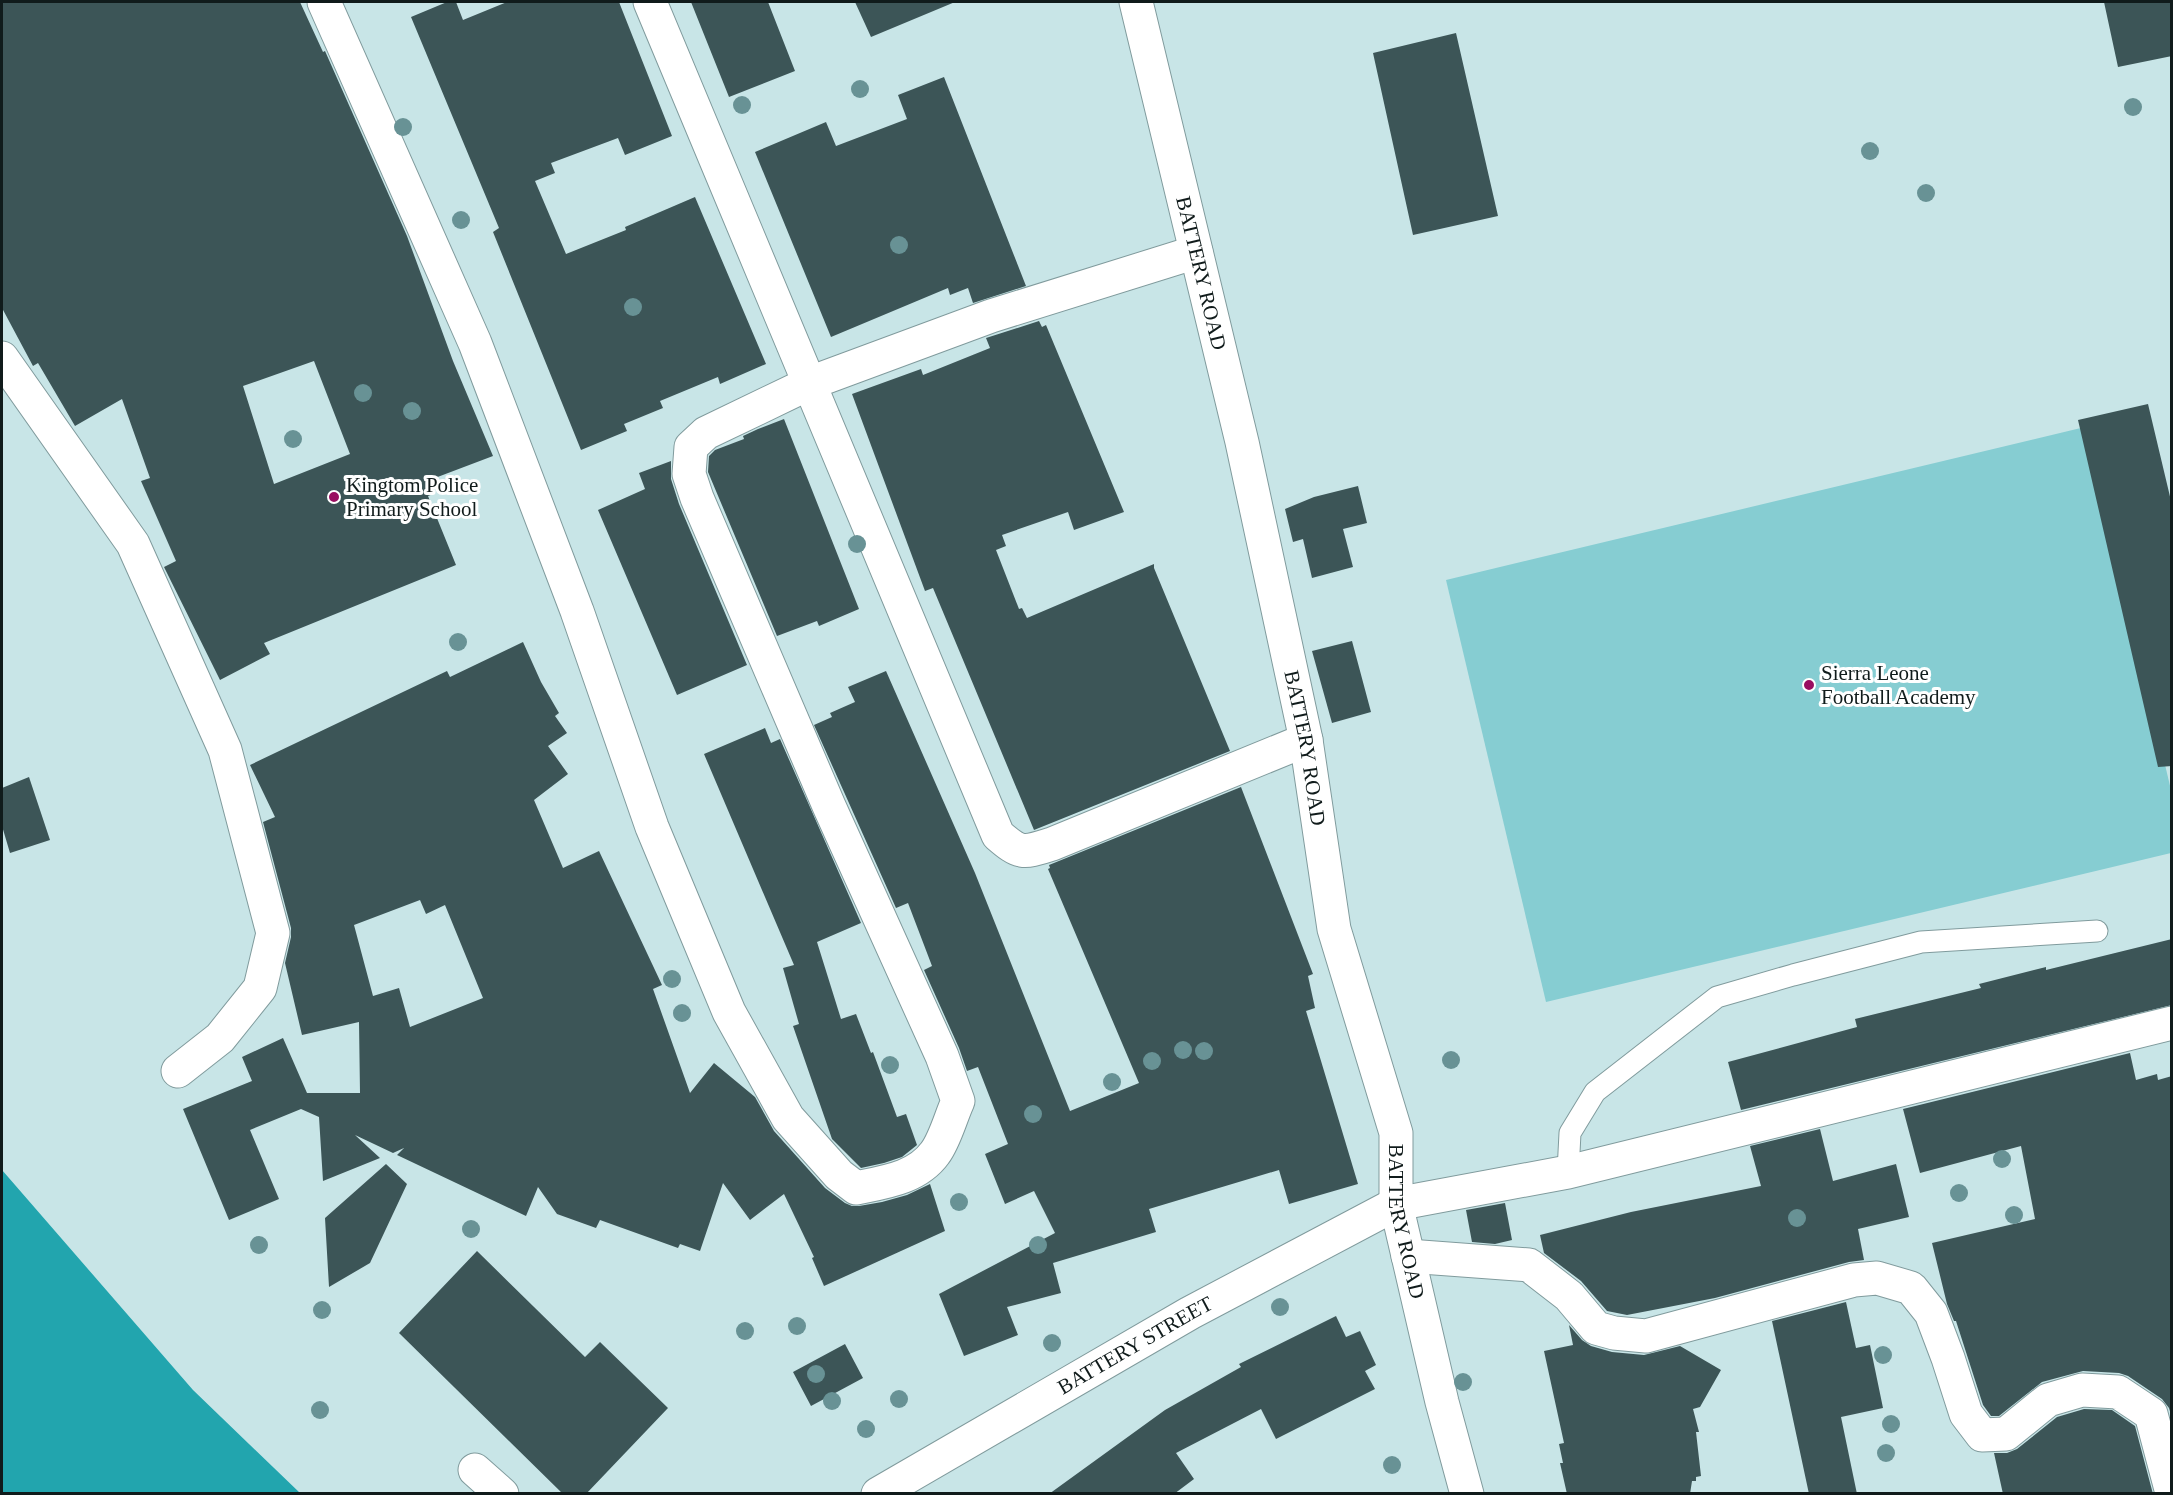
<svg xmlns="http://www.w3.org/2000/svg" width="2173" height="1495" viewBox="0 0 2173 1495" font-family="'Times New Roman',serif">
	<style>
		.green { fill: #86cdd2 }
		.water { fill: #22a5ae }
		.building { fill: #3c5557; fill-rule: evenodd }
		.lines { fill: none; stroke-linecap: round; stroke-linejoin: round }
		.service-casing { stroke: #809b9d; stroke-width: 23 }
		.minor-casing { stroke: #809b9d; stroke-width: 35 }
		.service { stroke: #fff; stroke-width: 21 }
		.minor { stroke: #fff; stroke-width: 33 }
		.tree { fill: #689295 }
		.poi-dot { fill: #990e60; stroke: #fff; stroke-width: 2 }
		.labels { text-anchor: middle; stroke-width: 6; stroke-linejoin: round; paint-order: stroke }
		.street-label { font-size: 21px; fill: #101b1b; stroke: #fff }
		.poi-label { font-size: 21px; fill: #101b1b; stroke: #fff; text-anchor: start }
	</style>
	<rect width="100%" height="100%" fill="#c8e5e7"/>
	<path class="green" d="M 2085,427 L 2171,790 L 2171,853 L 1546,1002 L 1446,580 Z"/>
	<path class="water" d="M 2,1170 L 193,1390 L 300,1493 L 2,1493 Z"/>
	<path class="building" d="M 2,2 L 300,2 L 323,52 L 325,51 L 407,236 L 453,361 L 493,456 L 427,481 L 433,494 L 428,496 L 456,565 L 264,643 L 270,654 L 220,680 L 164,567 L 176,561 L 141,481 L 150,478 L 122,399 L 75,426 L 38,363 L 33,366 L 2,308 ZM 314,361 L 350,454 L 274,484 L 243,386 Z
		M 447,2 L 456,2 L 463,20 L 507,2 L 619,2 L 672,136 L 625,155 L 618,138 L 551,163 L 555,173 L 535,181 L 566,254 L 626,230 L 625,227 L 695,197 L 766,364 L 720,384 L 718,377 L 660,401 L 663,408 L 624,424 L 627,431 L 581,450 L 493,232 L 499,228 L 411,17 Z
		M 691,2 L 768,2 L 795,71 L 729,97 Z
		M 855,2 L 955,2 L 871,37 Z
		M 2104,2 L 2172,2 L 2172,56 L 2118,67 Z
		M 1456,33 L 1498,216 L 1413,235 L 1373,53 Z
		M 944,77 L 1026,286 L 973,303 L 968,288 L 950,295 L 948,288 L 831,337 L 755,152 L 826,122 L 836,146 L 907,119 L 898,95 Z
		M 1039,321 L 1042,327 L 1046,325 L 1124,512 L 1074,530 L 1068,512 L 1002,535 L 1006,546 L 996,550 L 1019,609 L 1022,608 L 1027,618 L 1154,564 L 1154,568 L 1230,751 L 1034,830 L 933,588 L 925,591 L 852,394 L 921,369 L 923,375 L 990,348 L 986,338 Z
		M 2148,404 L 2172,505 L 2172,766 L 2158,767 L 2078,420 Z
		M 784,419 L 859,609 L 819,626 L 817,621 L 777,636 L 708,472 L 709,456 L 715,450 L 744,439 L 743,436 L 758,429 Z
		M 671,461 L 671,479 L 679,504 L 747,665 L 677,695 L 598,510 L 645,489 L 639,473 Z
		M 1358,486 L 1367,523 L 1343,529 L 1353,567 L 1312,578 L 1303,539 L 1293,542 L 1285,509 L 1314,497 Z
		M 1352,641 L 1371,712 L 1332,723 L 1312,651 Z
		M 523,642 L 541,682 L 559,713 L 555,716 L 567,733 L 548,746 L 568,774 L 534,800 L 563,868 L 599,851 L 662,985 L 653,989 L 690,1093 L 714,1063 L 755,1097 L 774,1131 L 825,1188 L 845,1203 L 852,1206 L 859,1206 L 882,1202 L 907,1195 L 930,1184 L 945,1231 L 824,1286 L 812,1258 L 814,1257 L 784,1194 L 750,1220 L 723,1183 L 700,1251 L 680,1244 L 678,1248 L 600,1220 L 596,1228 L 557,1214 L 538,1187 L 526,1216 L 397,1155 L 404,1148 L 393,1153 L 355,1135 L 380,1158 L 323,1181 L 319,1117 L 301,1109 L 250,1130 L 279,1199 L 229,1220 L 183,1109 L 252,1081 L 242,1057 L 283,1038 L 307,1093 L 360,1093 L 359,1022 L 302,1035 L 285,963 L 291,937 L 291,928 L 263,822 L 275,817 L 250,765 L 447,671 L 450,677 ZM 420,900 L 426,914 L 445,905 L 483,998 L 410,1027 L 399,988 L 373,996 L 354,925 Z
		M 886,671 L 975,873 L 1070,1111 L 1139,1083 L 1048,869 L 1050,868 L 1049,865 L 1241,787 L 1313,974 L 1308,976 L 1315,1008 L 1306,1011 L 1358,1184 L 1289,1204 L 1279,1170 L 1149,1209 L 1156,1232 L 1053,1263 L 1061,1293 L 1007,1307 L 1018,1335 L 964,1356 L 939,1294 L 1055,1233 L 1034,1191 L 1005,1204 L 985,1154 L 1008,1144 L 978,1067 L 967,1071 L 959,1048 L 924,970 L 932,966 L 908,903 L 896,908 L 814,725 L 832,717 L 830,713 L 855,702 L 848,687 Z
		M 765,728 L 771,743 L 780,739 L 861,923 L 817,942 L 841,1019 L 856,1014 L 871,1053 L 873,1052 L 897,1117 L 906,1114 L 917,1145 L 902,1157 L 884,1163 L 861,1168 L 832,1139 L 793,1026 L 799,1024 L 783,968 L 794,965 L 704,754 Z
		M 29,777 L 50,840 L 10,853 L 2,826 L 2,788 Z
		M 2172,939 L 2172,1005 L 1741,1110 L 1728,1062 L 1857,1027 L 1855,1019 L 1981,988 L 1979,984 L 2046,967 L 2046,970 Z
		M 2130,1053 L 2136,1080 L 2157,1074 L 2158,1080 L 2172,1076 L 2172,1418 L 2169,1408 L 2162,1399 L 2128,1376 L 2119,1373 L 2083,1371 L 2042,1382 L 1999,1416 L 1991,1416 L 1983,1405 L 1956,1321 L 1954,1321 L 1947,1304 L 1932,1243 L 2035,1219 L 2021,1146 L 1920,1173 L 1903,1109 Z
		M 1820,1129 L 1833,1181 L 1896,1164 L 1909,1217 L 1858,1229 L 1864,1260 L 1849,1262 L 1715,1298 L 1627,1315 L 1607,1311 L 1581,1281 L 1544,1253 L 1540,1235 L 1631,1212 L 1761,1186 L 1750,1146 Z
		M 386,1164 L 407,1184 L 370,1263 L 329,1287 L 325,1218 Z
		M 1505,1203 L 1512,1240 L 1495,1244 L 1472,1242 L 1466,1210 Z
		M 477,1251 L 585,1357 L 600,1342 L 668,1408 L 586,1494 L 563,1494 L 399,1333 Z
		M 1846,1302 L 1856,1348 L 1870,1345 L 1883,1408 L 1841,1417 L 1857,1494 L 1809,1494 L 1772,1321 Z
		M 1336,1316 L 1346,1337 L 1360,1331 L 1376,1365 L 1365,1371 L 1375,1389 L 1276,1439 L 1261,1409 L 1176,1453 L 1194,1479 L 1174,1494 L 1049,1494 L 1165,1410 L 1241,1367 L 1239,1364 Z
		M 1569,1325 L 1582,1340 L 1591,1346 L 1612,1352 L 1644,1355 L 1680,1346 L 1721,1370 L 1700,1407 L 1693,1409 L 1699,1432 L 1696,1432 L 1701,1476 L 1696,1477 L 1696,1481 L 1692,1481 L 1690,1494 L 1567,1494 L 1560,1463 L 1563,1463 L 1559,1444 L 1564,1443 L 1544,1351 L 1573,1345 Z
		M 845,1344 L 863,1378 L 811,1406 L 793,1372 Z
		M 2084,1409 L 2112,1410 L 2135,1426 L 2153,1494 L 2003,1494 L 1994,1453 L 2007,1453 L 2017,1449 L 2057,1417 Z"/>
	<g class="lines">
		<g class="service-casing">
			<path id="service" d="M 1568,1172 L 1570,1133 L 1595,1092 L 1717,997 L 1793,975 L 1921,942 L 2097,931"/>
		</g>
		<g class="minor-casing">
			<g id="minor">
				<path d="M 324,2 L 475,343 L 577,611 L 652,827 L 729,1012 L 788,1118 L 839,1175 L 856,1188 C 885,1182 917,1178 935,1153 C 945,1140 951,1116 958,1101 L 942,1056 L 829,806 L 697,498 L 689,474 L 691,447 L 706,433 L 810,383 L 991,316 L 1196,252"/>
				<path d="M 650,2 L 998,835 C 1021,855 1023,853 1052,844 L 1306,740"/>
				<path id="s1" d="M 1136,2 L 1242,442 L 1306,740 L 1334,929 L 1396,1133 L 1396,1204 L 1442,1402 L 1467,1494"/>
				<path d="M 2,358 L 133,544 L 225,750 L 273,933 L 260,988 L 220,1038 L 178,1071"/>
				<path d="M 1408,1256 L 1529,1265 L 1569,1296 L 1596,1328 L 1614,1333 L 1646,1336 L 1854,1280 L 1877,1278 L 1911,1288 L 1931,1313 L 1948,1358 L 1966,1414 L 1982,1435 L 2006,1434 L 2048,1400 L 2082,1390 L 2118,1392 L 2151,1414 L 2172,1493"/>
				<path d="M 475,1470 L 502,1494"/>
				<path id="s2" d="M 878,1494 L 1190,1313 L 1396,1204 L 1568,1172 L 2172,1023"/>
			</g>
		</g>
		<use href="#service" class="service"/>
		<use href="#minor" class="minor"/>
	</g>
	<g class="tree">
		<circle cx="860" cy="89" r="9"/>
		<circle cx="742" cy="105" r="9"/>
		<circle cx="2133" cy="107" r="9"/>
		<circle cx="403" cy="127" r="9"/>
		<circle cx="1870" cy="151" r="9"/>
		<circle cx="1926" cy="193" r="9"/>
		<circle cx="461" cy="220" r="9"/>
		<circle cx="899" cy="245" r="9"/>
		<circle cx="633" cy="307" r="9"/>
		<circle cx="363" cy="393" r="9"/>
		<circle cx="412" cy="411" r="9"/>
		<circle cx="293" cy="439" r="9"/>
		<circle cx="857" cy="544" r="9"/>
		<circle cx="458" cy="642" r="9"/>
		<circle cx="672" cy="979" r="9"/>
		<circle cx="682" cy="1013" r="9"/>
		<circle cx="1183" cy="1050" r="9"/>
		<circle cx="1204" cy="1051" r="9"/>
		<circle cx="1451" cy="1060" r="9"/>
		<circle cx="1152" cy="1061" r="9"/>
		<circle cx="890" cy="1065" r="9"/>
		<circle cx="1112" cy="1082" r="9"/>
		<circle cx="1033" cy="1114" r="9"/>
		<circle cx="2002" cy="1159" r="9"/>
		<circle cx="1959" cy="1193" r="9"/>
		<circle cx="959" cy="1202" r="9"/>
		<circle cx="2014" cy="1215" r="9"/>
		<circle cx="1797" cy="1218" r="9"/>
		<circle cx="471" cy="1229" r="9"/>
		<circle cx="259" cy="1245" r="9"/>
		<circle cx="1038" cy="1245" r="9"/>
		<circle cx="1280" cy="1307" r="9"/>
		<circle cx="322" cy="1310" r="9"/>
		<circle cx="797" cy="1326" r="9"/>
		<circle cx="745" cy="1331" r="9"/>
		<circle cx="1052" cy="1343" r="9"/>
		<circle cx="1883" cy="1355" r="9"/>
		<circle cx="816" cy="1374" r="9"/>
		<circle cx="1463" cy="1382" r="9"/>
		<circle cx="899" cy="1399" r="9"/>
		<circle cx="832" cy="1401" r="9"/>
		<circle cx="320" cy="1410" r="9"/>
		<circle cx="1891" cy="1424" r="9"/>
		<circle cx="866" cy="1429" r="9"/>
		<circle cx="1886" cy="1453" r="9"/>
		<circle cx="1392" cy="1465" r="9"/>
	</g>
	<g class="poi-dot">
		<circle cx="334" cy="497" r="6"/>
		<circle cx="1809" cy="685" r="6"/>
	</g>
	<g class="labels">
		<g class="street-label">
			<text dy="7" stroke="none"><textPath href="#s1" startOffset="279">BATTERY ROAD</textPath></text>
			<text dy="7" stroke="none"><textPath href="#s1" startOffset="765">BATTERY ROAD</textPath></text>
			<text dy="7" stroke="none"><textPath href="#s1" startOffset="1251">BATTERY ROAD</textPath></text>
			<text dy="7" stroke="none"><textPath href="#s2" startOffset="297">BATTERY STREET</textPath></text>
		</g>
		<g class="poi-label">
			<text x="346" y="492">Kingtom Police<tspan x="346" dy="24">Primary School</tspan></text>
			<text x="1821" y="680">Sierra Leone<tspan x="1821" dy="24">Football Academy</tspan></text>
		</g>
	</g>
	<rect width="2173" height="1495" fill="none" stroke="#101b1b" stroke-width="6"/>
</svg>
